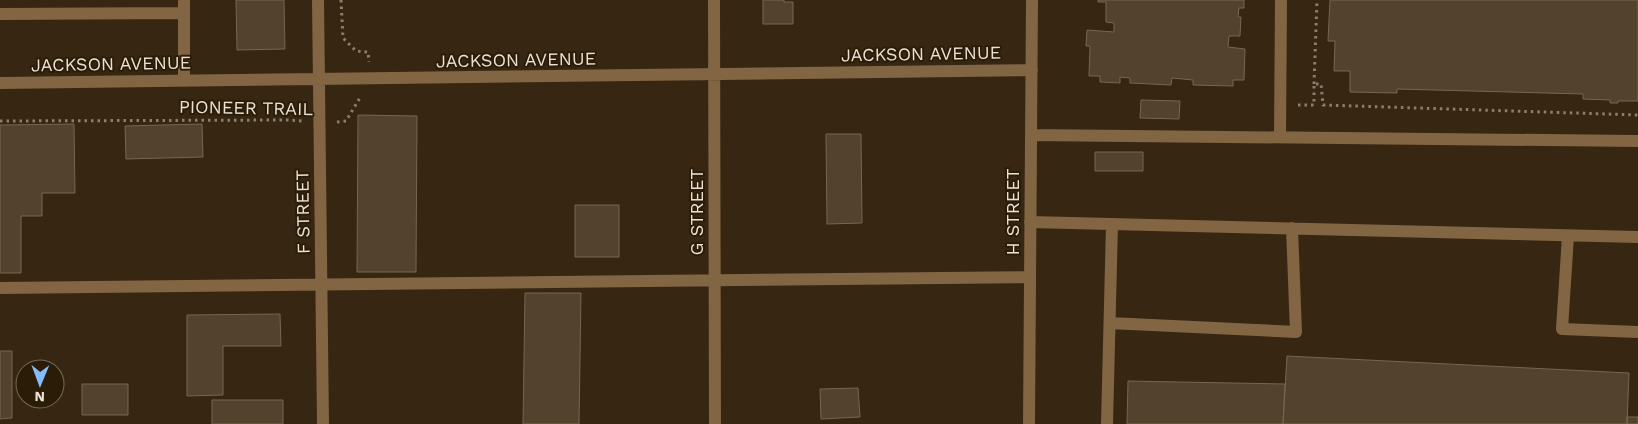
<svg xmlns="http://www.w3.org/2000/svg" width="1638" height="424" viewBox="0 0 1638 424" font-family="'Work Sans',sans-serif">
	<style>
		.building { fill: #53422d; stroke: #786650 }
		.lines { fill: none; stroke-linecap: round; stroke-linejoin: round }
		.path { stroke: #8c7f6f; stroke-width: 3; stroke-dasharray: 2.5 4; stroke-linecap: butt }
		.minor { stroke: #826542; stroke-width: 12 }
		.labels { text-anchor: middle; stroke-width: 4; stroke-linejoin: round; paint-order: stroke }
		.street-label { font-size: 18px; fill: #eae0d4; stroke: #2b1c08 }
	</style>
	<rect width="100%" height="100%" fill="#362612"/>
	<path class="building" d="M 236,0 L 284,0 L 285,49 L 237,50 Z
		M 763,0 L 784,0 L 784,2 L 793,2 L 793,24 L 763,24 Z
		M 1098,0 L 1244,0 L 1244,8 L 1239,8 L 1238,17 L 1241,17 L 1240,36 L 1229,36 L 1228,47 L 1245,49 L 1244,80 L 1233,80 L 1233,86 L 1193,85 L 1193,80 L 1172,78 L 1171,85 L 1130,83 L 1130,78 L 1120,77 L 1120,83 L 1100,82 L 1100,76 L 1089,76 L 1090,46 L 1086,46 L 1087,30 L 1114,32 L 1114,23 L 1106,22 L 1106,2 L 1098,2 Z
		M 1330,0 L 1638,0 L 1638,101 L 1618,101 L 1618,103 L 1610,103 L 1610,100 L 1583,99 L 1583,94 L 1397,89 L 1397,93 L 1350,92 L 1350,71 L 1334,71 L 1335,41 L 1328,41 Z
		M 1141,100 L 1180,101 L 1179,119 L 1140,118 Z
		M 358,115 L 417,116 L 416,272 L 357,272 Z
		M 74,124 L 75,193 L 42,193 L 42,216 L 21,216 L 21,273 L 0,273 L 0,125 Z
		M 202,124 L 203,157 L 126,159 L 125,126 Z
		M 826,134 L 861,134 L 862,223 L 827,224 Z
		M 1095,152 L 1143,152 L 1143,171 L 1095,171 Z
		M 575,205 L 619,205 L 619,257 L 575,257 Z
		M 525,293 L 581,293 L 579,424 L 523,424 Z
		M 280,314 L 281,346 L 223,346 L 223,395 L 187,396 L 187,315 Z
		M 0,351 L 12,351 L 12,418 L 0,419 Z
		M 1287,356 L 1629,373 L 1627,424 L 1283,424 Z
		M 1128,381 L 1285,384 L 1283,424 L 1127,424 Z
		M 82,384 L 128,384 L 128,415 L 82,415 Z
		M 858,388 L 860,417 L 821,419 L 820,389 Z
		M 212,400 L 283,400 L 283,424 L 212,424 Z
		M 1627,417 L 1638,417 L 1638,424 L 1627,424 Z"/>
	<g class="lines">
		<path class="path" d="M 341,0 L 343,38 L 356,51 L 368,52 L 369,62
			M 1314,84 L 1317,0
			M 1298,105 L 1314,105 L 1314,84 L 1321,84 L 1323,105 L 1638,115
			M 0,121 L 288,120 L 303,121
			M 337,122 L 346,121 L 361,96"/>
		<path class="minor" d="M 184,0 L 184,81
			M 318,0 L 323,424
			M 714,0 L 715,424
			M 0,14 L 184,13
			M 0,83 L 1032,70
			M 1031,135 L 1638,141
			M 1280,136 L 1281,0
			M 1030,222 L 1638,237
			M 1568,236 L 1562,329 L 1638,332
			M 0,288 L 1030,277
			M 1110,323 L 1296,332 L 1292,228
			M 1029,424 L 1032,0
			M 1107,424 L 1112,224"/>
	</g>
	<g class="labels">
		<g class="street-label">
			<text transform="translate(921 54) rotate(-1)" y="6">JACKSON AVENUE</text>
			<text transform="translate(516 60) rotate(-1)" y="6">JACKSON AVENUE</text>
			<text transform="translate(111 64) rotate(-1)" y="6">JACKSON AVENUE</text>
			<text transform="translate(246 108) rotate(1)" y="6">PIONEER TRAIL</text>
			<text transform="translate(303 212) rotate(-91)" y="6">F STREET</text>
			<text transform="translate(697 212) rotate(-90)" y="6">G STREET</text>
			<text transform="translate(1013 212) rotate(-90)" y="6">H STREET</text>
		</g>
	</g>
	<g transform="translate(40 384) rotate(181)"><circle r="24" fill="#2b1c08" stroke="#776a5a"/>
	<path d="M0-4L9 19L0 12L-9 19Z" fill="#84bcfb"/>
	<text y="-8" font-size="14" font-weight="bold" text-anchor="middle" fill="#eae0d4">N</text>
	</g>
</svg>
